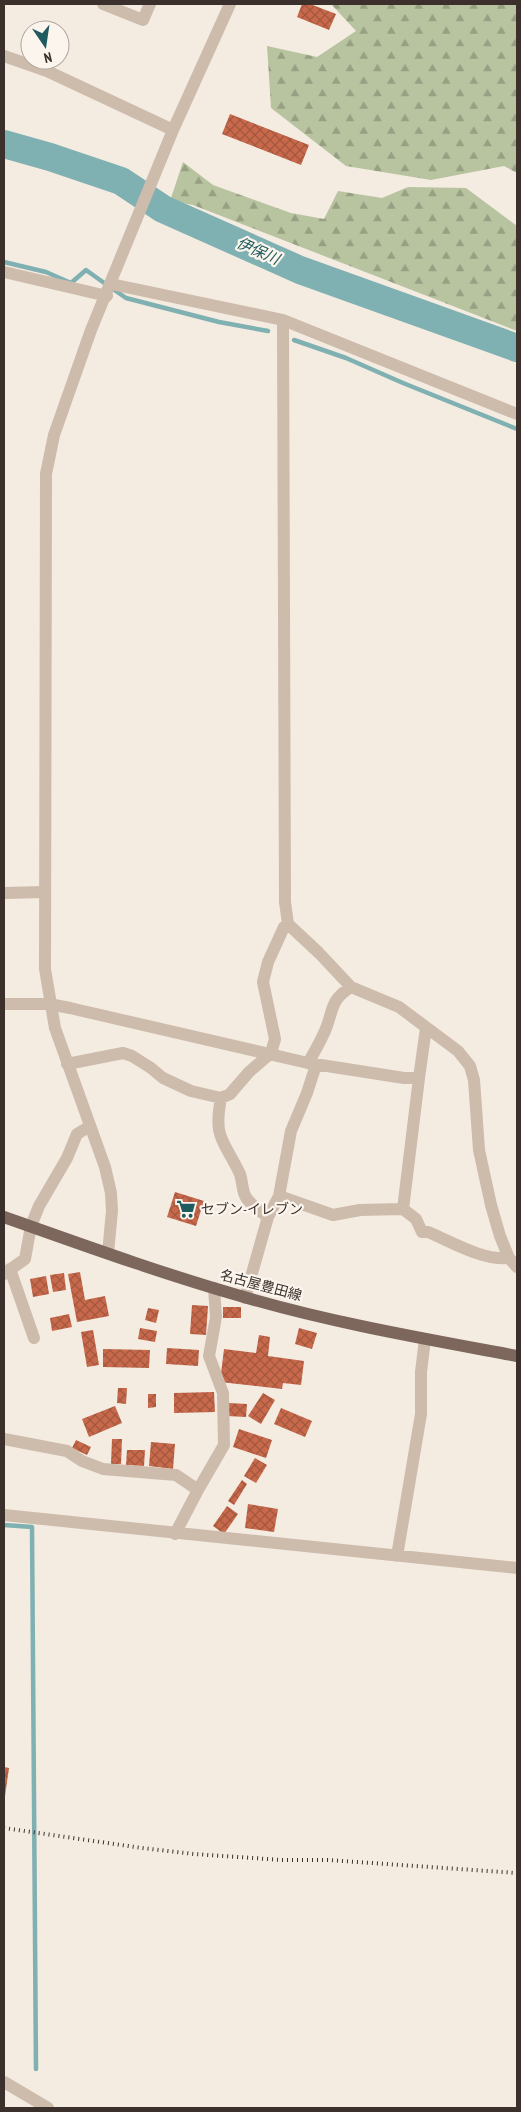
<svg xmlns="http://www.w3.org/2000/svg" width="521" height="2112" viewBox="0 0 521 2112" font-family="'PT Sans Narrow','Noto Sans JP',sans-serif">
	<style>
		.forest { fill: url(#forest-firs) }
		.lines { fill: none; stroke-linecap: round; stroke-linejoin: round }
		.stream { stroke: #7fb0b2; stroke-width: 4.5 }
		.river { stroke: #7fb0b2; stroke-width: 28 }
		.building { fill: url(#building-cross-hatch) }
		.minor { stroke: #cdbbac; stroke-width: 12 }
		.tertiary { stroke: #cdbbac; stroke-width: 12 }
		.primary { stroke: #7d675c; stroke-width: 12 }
		.rail { stroke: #3b302b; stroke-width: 4; stroke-dasharray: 1 4; stroke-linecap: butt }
		.labels { text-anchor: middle; stroke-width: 4.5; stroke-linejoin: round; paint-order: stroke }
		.poi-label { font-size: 14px; fill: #3b302b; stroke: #fbf5ee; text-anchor: start }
		.street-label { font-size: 14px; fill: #3b302b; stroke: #fbf5ee }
		.water-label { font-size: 15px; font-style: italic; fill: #1f5a5e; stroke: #fbf5ee }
	</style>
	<defs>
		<pattern id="forest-firs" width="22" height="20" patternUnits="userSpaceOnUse" patternTransform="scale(1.25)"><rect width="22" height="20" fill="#b8c4a0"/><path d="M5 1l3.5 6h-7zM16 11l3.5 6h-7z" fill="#97a083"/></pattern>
		<pattern id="building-cross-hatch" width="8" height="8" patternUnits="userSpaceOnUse" patternTransform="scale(1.25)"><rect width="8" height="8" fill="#c8694b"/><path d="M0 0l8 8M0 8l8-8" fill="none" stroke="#a4573f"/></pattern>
	</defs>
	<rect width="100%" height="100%" fill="#f4ebe1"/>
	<path class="forest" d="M 331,4 L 517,4 L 517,173 L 504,166 L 431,180 L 346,166 L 271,108 L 267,46 L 317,57 L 356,31 Z
		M 183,162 L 213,185 L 291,213 L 324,219 L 338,191 L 382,198 L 408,187 L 466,188 L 517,226 L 517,331 L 193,205 L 170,201 Z"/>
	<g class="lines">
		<path class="stream" d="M 4,262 L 46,272 L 71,283 L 86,270 L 107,285
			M 113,289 L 126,298 L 219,322 L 268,331
			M 294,340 L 346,358 L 403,383 L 517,429
			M 4,1525 L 32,1527 L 36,2069"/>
		<path class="river" d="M 4,144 L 50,157 L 121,181 L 163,209 L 300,270 L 517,348"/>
	</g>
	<path class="building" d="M 302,4 L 310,4 L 336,14 L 329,30 L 297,17 Z
		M 230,114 L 309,145 L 301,165 L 222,134 Z
		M 175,1192 L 204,1201 L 196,1226 L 167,1217 Z
		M 80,1272 L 85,1300 L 105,1296 L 109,1316 L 77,1322 L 68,1274 Z
		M 64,1273 L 66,1290 L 53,1292 L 50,1275 Z
		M 46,1276 L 49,1294 L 33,1297 L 30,1279 Z
		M 192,1305 L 208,1306 L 206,1335 L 190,1334 Z
		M 223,1307 L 241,1307 L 241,1318 L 223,1318 Z
		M 148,1308 L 159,1310 L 156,1323 L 145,1320 Z
		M 69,1314 L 72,1327 L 52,1331 L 50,1318 Z
		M 140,1328 L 157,1331 L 155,1342 L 138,1339 Z
		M 299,1328 L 317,1333 L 312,1349 L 295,1344 Z
		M 93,1330 L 99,1365 L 87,1367 L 81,1332 Z
		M 259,1335 L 270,1337 L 268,1356 L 304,1361 L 301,1385 L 283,1383 L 282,1389 L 220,1382 L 224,1349 L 256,1353 Z
		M 167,1348 L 199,1350 L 198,1366 L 166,1364 Z
		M 103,1349 L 150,1350 L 149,1368 L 103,1367 Z
		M 118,1388 L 127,1388 L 126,1404 L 117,1403 Z
		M 214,1392 L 215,1412 L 174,1413 L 174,1393 Z
		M 263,1393 L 275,1400 L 261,1424 L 248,1416 Z
		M 148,1394 L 156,1394 L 156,1407 L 148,1408 Z
		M 228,1403 L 247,1404 L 246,1417 L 227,1416 Z
		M 115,1406 L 122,1423 L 89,1437 L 82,1419 Z
		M 281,1408 L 312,1421 L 305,1437 L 274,1424 Z
		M 239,1429 L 272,1440 L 266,1458 L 233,1447 Z
		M 112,1439 L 122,1439 L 121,1464 L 111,1464 Z
		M 76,1440 L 91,1447 L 87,1455 L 72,1448 Z
		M 151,1442 L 175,1444 L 173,1469 L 149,1466 Z
		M 127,1450 L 145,1450 L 144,1466 L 126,1465 Z
		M 255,1458 L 267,1465 L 256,1483 L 244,1476 Z
		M 242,1480 L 247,1484 L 234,1505 L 228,1501 Z
		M 248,1504 L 278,1509 L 274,1532 L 245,1528 Z
		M 227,1506 L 238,1514 L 224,1534 L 213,1526 Z
		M 4,1767 L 9,1768 L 5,1796 L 4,1796 Z"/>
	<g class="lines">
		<path class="minor" d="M 103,4 L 143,20 L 150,4
			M 4,272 L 107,296
			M 111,284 L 283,320 L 517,414
			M 283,320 L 285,902 L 288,924 L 319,953 L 351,987 L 399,1007 L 458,1051 L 470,1066 L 474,1080 L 479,1150 L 491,1205 L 500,1236 L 509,1258 L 517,1267
			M 4,893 L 45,892
			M 4,1004 L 49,1004 L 70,1008 L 308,1063 L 404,1078 L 419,1078 L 426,1028
			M 308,1063 C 314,1053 320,1042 325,1031 C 334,1010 329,1001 351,987
			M 67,1064 L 123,1053 L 132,1056 L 151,1068 L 163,1078 L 191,1091 L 221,1098 L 230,1094 L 249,1072 L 271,1053 L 275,1039 L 263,982 L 268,962 L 284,927 L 288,924
			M 419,1078 L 403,1209 L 416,1219 L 422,1232 L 428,1232 C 452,1242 483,1261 509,1258
			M 221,1098 C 213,1139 224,1140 240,1174 C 242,1180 242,1186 244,1193 C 247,1203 260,1211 268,1217
			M 279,1196 L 333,1215 L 360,1210 L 403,1209
			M 10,1269 L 34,1338
			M 4,1274 L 25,1259 L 31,1226 L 39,1206 L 67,1158 L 77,1134 L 90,1126
			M 245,1298 L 268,1217 L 279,1196 L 291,1131 L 307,1093 L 316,1065
			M 4,1439 L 67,1451 L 82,1461 L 103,1469 L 176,1475 L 198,1490 L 175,1534
			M 198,1490 L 224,1445 L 223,1393 L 209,1356 L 216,1317 L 214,1288
			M 4,1515 L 517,1568
			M 397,1556 L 421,1414 L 421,1372 L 425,1339"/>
		<path class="tertiary" d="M 4,56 L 47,71 L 173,130
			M 108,1253 L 112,1211 L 111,1193 L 105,1167 L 55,1028 L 45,969 L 46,474 L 54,435 L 91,330 L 173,130 L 230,4
			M 4,2082 L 48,2108"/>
		<path class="primary" d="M 4,1217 C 83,1245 163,1274 244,1297 C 333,1323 426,1339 517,1356"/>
		<path class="rail" d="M 4,1828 L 142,1848 L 194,1854 L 282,1860 L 328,1860 L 517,1873"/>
	</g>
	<defs>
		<g id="supermarket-bare" transform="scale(1.5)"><path d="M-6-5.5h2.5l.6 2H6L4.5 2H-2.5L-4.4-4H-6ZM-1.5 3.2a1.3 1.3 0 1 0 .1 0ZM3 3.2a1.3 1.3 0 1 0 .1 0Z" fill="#1f5a5e" stroke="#fbf5ee" stroke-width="2.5" paint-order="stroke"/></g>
	</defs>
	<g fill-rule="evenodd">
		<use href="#supermarket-bare" x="186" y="1209"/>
	</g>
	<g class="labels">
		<g class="poi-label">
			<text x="201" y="1214">セブン-イレブン</text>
		</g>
		<g class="street-label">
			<text transform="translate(261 1285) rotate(15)" y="5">名古屋豊田線</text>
		</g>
		<g class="water-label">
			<text transform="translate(258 251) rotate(24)" y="5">伊保川</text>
		</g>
	</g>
	<rect width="521" height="2112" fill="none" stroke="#3b302b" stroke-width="10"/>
	<g transform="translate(45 45) rotate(167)"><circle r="24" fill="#fbf5ee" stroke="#aea6a0"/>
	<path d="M0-4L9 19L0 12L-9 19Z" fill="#1f5a5e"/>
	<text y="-8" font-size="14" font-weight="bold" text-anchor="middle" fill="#3b302b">N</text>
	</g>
</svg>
